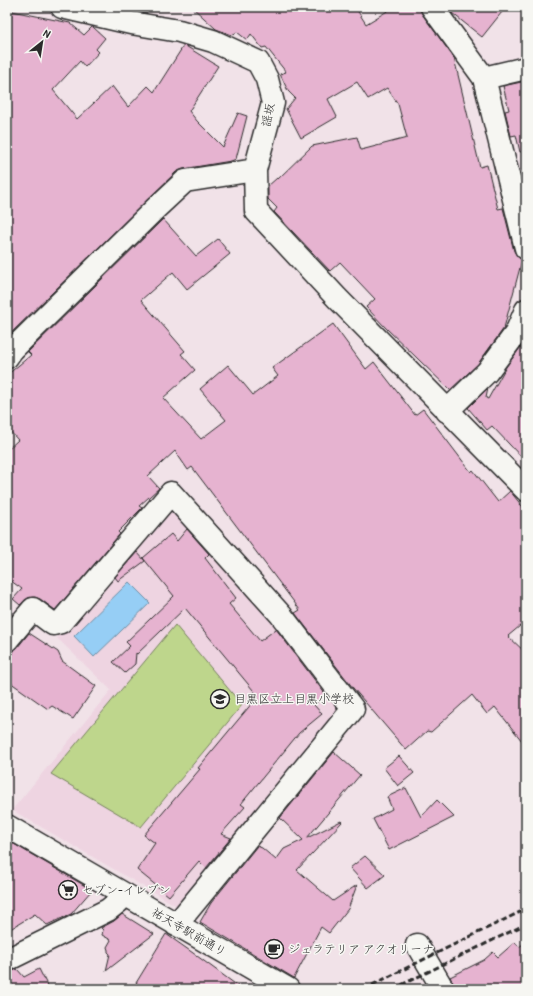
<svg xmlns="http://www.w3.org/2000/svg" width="533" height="996" viewBox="0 0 533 996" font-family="'Patrick Hand','Klee One',sans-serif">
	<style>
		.built { fill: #eed4e1 }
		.green { fill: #bed68c; stroke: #74805c }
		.water { fill: #96cef5; stroke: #6b8da4 }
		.building { fill: #e6b3d0; stroke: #2b2b2b }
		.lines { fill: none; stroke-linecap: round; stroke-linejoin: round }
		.minor-casing { stroke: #2b2b2b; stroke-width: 25 }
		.minor { stroke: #f6f6f2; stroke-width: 22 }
		.rail { stroke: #2b2b2b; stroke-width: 3; stroke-dasharray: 6 3; stroke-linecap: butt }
		.labels { text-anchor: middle; stroke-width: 3; stroke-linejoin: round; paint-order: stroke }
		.street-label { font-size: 12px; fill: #2b2b2b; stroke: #f6f6f2 }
		.poi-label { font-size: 12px; fill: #2b2b2b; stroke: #f6f6f2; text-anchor: start }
	</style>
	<rect width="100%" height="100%" fill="#f1e2e8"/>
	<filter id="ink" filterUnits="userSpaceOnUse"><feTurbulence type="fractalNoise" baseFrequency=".025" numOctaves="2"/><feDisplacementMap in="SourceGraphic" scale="8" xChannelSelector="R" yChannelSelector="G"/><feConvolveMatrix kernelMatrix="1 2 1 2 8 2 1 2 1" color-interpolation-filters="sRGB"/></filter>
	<g filter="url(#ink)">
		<path class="built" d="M 172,504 L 279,621 L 342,709 L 177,906 L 12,810 L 111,690 L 57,638 Z"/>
		<path class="green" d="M 175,625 L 242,705 L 141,827 L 51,774 Z"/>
		<path class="water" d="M 129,582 L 150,603 L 94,657 L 74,636 Z"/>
		<path class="building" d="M 192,7 L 355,7 L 366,24 L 394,7 L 420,7 L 422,14 L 454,58 L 480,167 L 487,165 L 498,209 L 503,208 L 514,251 L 517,256 L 522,260 L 504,328 L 478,364 L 450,390 L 386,328 L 366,307 L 375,299 L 340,262 L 330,271 L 274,212 L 277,208 L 268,199 L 268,186 L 277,178 L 278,179 L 312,146 L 357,137 L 361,150 L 407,138 L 398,104 L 387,88 L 368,99 L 357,82 L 328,99 L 337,117 L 301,138 L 286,109 L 295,98 L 288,91 L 280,74 L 286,72 L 266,47 L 262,48 L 251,34 L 247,40 L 237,32 L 232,35 L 216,29 Z
			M 447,7 L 506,7 L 482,37 L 452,13 Z
			M 12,11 L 70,23 L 84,35 L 92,27 L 93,27 L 105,38 L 96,49 L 99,52 L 85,67 L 80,61 L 53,90 L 77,119 L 112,86 L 128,107 L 148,86 L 154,92 L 184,45 L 218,66 L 189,111 L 197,121 L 223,147 L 238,113 L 247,116 L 236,159 L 231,161 L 183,169 L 176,172 L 9,335 L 7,334 L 7,36 Z
			M 526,81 L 526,151 L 520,152 L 516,135 L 511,136 L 505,111 L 509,110 L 503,86 Z
			M 163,219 L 196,256 L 218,239 L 230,254 L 187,289 L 173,272 L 141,300 L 185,351 L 181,354 L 195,370 L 163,398 L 201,439 L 226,420 L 200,389 L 228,365 L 253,395 L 278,376 L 272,368 L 333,324 L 366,369 L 374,362 L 415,415 L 423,409 L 471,472 L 473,470 L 498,502 L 510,491 L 526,511 L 526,621 L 508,636 L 526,653 L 526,746 L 495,707 L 487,714 L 472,695 L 431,732 L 427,731 L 406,750 L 353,688 L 295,613 L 300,610 L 192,467 L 188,470 L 175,451 L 148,476 L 159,488 L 139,506 L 142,508 L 118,532 L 120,534 L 55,610 L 40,599 L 35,597 L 28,598 L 20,605 L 13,599 L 22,589 L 7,578 L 7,450 L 18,440 L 7,428 L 7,375 L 31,355 L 28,352 Z
			M 526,340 L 526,462 L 492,426 L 487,430 L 468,408 L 488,388 L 486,398 L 488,399 L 506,367 Z
			M 187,529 L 209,554 L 205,558 L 236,598 L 229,604 L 260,641 L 276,629 L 326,695 L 314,705 L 322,714 L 299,733 L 241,804 L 245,807 L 221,834 L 231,838 L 206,868 L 199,861 L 169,896 L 137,870 L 155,843 L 144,835 L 200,769 L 198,768 L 258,696 L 185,608 L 137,654 L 136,653 L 135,664 L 125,673 L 113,662 L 130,646 L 126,642 L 174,596 L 143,558 L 171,534 L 177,541 Z
			M 137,552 L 145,561 L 118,581 L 115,577 Z
			M 29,633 L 58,652 L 62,661 L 96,686 L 73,719 L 52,706 L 48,709 L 7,680 L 7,656 L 17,648 Z
			M 334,752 L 360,775 L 307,838 L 341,821 L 342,822 L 297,870 L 333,901 L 357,885 L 348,909 L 329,933 L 321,927 L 294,978 L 200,922 L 211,903 L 257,846 L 262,848 L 276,860 L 284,849 L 303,840 L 280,818 Z
			M 399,756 L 414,773 L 398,786 L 384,768 Z
			M 406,788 L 421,817 L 437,800 L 454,817 L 389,850 L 373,819 L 392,809 L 387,797 Z
			M 7,840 L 87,887 L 91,891 L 71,914 L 47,925 L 35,914 L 7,931 Z
			M 365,856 L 385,875 L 368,888 L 350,868 Z
			M 122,914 L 154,934 L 106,971 L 110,954 L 108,952 L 108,950 L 107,947 L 111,940 L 102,935 L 103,930 L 101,928 L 114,921 Z
			M 166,934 L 193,953 L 242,989 L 146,989 L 136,983 Z
			M 515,942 L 519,947 L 526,942 L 526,989 L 455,989 L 450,977 L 484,960 L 493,952 L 498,957 Z
			M 17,969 L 24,977 L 39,969 L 49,989 L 7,989 L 7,974 Z"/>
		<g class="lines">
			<g class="minor-casing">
				<path id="minor" d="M 62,7 L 131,23 L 179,31 L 213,41 L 258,62 L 267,79 L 273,103 L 255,170 L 256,211 L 337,298 L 526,490
					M 432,7 L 484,78
					M 526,68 L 484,78 L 526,248
					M 7,357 L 12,350 L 156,208 L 185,181 L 255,170
					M 447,411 L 487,372 L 516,333 L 526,310
					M 7,640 L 33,609 L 53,624 L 61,622 L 171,493 L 281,615 L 353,709 L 176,925
					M 7,826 L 288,989
					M 417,945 L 443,989
					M 7,960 L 108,910 L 118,902 L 123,894"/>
			</g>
			<use href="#minor" class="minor"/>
			<path class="rail" d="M 364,989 L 526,909
				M 393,989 L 526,924"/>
		</g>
	</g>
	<defs>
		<g id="school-ring" transform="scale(1)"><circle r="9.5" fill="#f6f6f2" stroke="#2b2b2b" stroke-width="1.5"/><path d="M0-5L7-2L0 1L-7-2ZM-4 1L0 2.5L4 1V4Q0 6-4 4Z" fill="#2b2b2b"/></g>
		<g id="supermarket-ring" transform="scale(1)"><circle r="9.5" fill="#f6f6f2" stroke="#2b2b2b" stroke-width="1.5"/><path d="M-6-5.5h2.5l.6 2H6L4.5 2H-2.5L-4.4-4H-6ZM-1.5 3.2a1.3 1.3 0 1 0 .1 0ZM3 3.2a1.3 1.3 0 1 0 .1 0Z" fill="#2b2b2b"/></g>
		<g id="cafe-ring" transform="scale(1)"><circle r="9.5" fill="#f6f6f2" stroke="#2b2b2b" stroke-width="1.5"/><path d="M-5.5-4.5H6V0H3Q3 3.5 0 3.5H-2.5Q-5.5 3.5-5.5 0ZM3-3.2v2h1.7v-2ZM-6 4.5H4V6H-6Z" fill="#2b2b2b"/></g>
	</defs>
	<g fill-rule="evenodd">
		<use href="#school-ring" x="220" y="699"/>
		<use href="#supermarket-ring" x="68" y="890"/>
		<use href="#cafe-ring" x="274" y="949"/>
	</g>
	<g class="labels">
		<g class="street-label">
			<text transform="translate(268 115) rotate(-79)" y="4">謡坂</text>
			<text transform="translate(189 932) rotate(30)" y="4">祐天寺駅前通り</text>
		</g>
		<g class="poi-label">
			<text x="234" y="703">目黒区立上目黒小学校</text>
			<text x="82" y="894">セブン-イレブン</text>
			<text x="288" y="953">ジェラテリア アクオリーナ</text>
		</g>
	</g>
	<rect width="533" height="996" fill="none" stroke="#f6f6f2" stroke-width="24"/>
	<rect x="12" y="12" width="509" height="972" fill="none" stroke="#2b2b2b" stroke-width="1.5" filter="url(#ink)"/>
	<g transform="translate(42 42) rotate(30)" stroke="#f6f6f2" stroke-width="3" paint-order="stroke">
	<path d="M0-3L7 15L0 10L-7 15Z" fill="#2b2b2b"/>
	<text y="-6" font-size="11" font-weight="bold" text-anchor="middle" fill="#2b2b2b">N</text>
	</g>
</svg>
